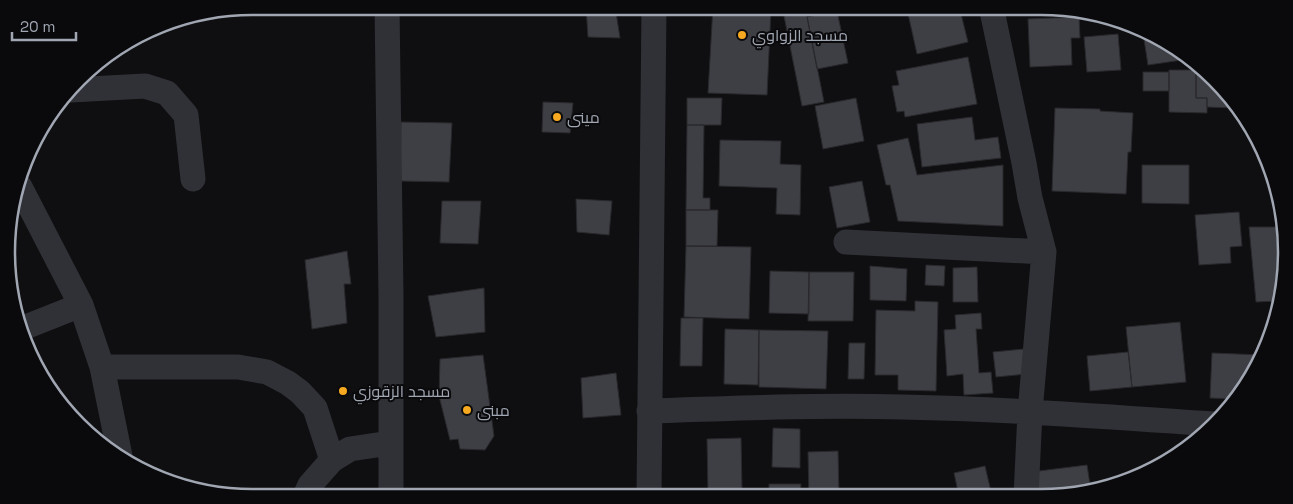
<svg xmlns="http://www.w3.org/2000/svg" width="1293" height="504" viewBox="0 0 1293 504" font-family="'Space Grotesk',Cairo,sans-serif">
	<style>
		.building { fill: #3e3f44; stroke: #29292d }
		.lines { fill: none; stroke-linecap: round; stroke-linejoin: round }
		.minor { stroke: #303136; stroke-width: 25 }
		.poi-dot { fill: #f7a921; stroke: #0a0a0c; stroke-width: 2 }
		.labels { text-anchor: middle; stroke-width: 4; stroke-linejoin: round; paint-order: stroke }
		.poi-label { font-size: 16px; fill: #a0a6b2; stroke: #0a0a0c; text-anchor: start }
		.rim { fill: none; stroke: #a0a6b2; stroke-width: 2.5 }
	</style>
	<rect width="100%" height="100%" fill="#0f0f11"/>
	<path class="building" d="M 586,6 L 615,6 L 620,38 L 588,37 Z
		M 713,6 L 771,9 L 767,95 L 708,93 Z
		M 782,6 L 805,6 L 824,102 L 802,106 Z
		M 919,6 L 959,6 L 968,42 L 917,54 L 907,9 Z
		M 837,11 L 848,63 L 817,69 L 807,17 Z
		M 1079,17 L 1080,38 L 1071,38 L 1072,65 L 1030,67 L 1028,19 Z
		M 1143,33 L 1189,59 L 1148,65 Z
		M 1118,34 L 1121,70 L 1087,72 L 1084,37 Z
		M 968,57 L 977,104 L 905,117 L 904,111 L 897,112 L 892,86 L 899,85 L 896,71 Z
		M 1204,68 L 1234,108 L 1207,107 L 1207,98 L 1196,98 L 1196,70 Z
		M 1169,70 L 1196,70 L 1196,98 L 1207,98 L 1207,113 L 1169,112 Z
		M 1143,72 L 1169,72 L 1169,91 L 1143,91 Z
		M 687,98 L 722,98 L 721,125 L 687,125 Z
		M 856,98 L 864,141 L 823,149 L 815,106 Z
		M 543,102 L 573,103 L 570,133 L 542,132 Z
		M 1055,108 L 1100,109 L 1100,111 L 1133,113 L 1131,152 L 1128,152 L 1126,194 L 1052,191 Z
		M 972,117 L 975,140 L 998,137 L 1001,158 L 922,167 L 917,124 Z
		M 401,122 L 452,123 L 449,182 L 400,181 Z
		M 687,125 L 704,125 L 703,198 L 710,198 L 710,210 L 686,210 Z
		M 908,138 L 917,175 L 1003,165 L 1003,226 L 898,221 L 890,185 L 886,185 L 877,145 Z
		M 720,140 L 781,141 L 780,164 L 801,165 L 800,215 L 776,214 L 777,188 L 719,186 Z
		M 1142,165 L 1189,165 L 1189,204 L 1142,203 Z
		M 862,181 L 870,222 L 837,228 L 829,187 Z
		M 576,199 L 612,201 L 609,235 L 577,232 Z
		M 442,201 L 481,201 L 478,244 L 440,243 Z
		M 686,210 L 718,210 L 717,246 L 686,246 Z
		M 1239,212 L 1242,246 L 1230,247 L 1231,263 L 1199,265 L 1195,215 Z
		M 1249,227 L 1284,227 L 1286,236 L 1278,301 L 1256,302 Z
		M 686,246 L 751,247 L 749,319 L 684,317 Z
		M 347,251 L 351,284 L 344,284 L 347,323 L 312,329 L 305,260 Z
		M 926,265 L 945,266 L 944,286 L 925,285 Z
		M 870,266 L 907,269 L 906,301 L 870,300 Z
		M 977,267 L 978,302 L 953,302 L 953,268 Z
		M 770,271 L 809,272 L 809,314 L 769,313 Z
		M 809,272 L 854,272 L 853,321 L 808,321 Z
		M 484,288 L 485,332 L 436,337 L 428,296 Z
		M 915,301 L 938,302 L 936,391 L 898,390 L 898,375 L 875,375 L 876,310 L 915,311 Z
		M 981,313 L 982,329 L 976,329 L 979,373 L 991,372 L 993,393 L 964,395 L 963,374 L 947,376 L 944,330 L 956,329 L 955,315 Z
		M 681,318 L 703,318 L 702,366 L 680,366 Z
		M 1180,322 L 1186,382 L 1132,387 L 1126,327 Z
		M 725,329 L 759,330 L 758,385 L 724,384 Z
		M 759,330 L 828,331 L 826,389 L 759,387 Z
		M 849,343 L 865,343 L 864,379 L 848,379 Z
		M 1024,349 L 1027,374 L 996,377 L 993,352 Z
		M 1128,352 L 1132,387 L 1090,391 L 1087,356 Z
		M 1212,353 L 1262,355 L 1245,389 L 1236,399 L 1210,398 Z
		M 483,355 L 494,436 L 485,450 L 460,449 L 458,439 L 450,440 L 439,396 L 440,359 Z
		M 616,373 L 621,415 L 583,418 L 581,378 Z
		M 773,428 L 800,429 L 800,468 L 772,467 Z
		M 741,438 L 742,490 L 708,491 L 707,439 Z
		M 838,451 L 839,496 L 809,496 L 808,452 Z
		M 1087,465 L 1091,491 L 1073,496 L 1034,496 L 1031,472 Z
		M 985,466 L 992,496 L 959,496 L 954,473 Z
		M 769,484 L 801,484 L 800,496 L 769,496 Z"/>
	<g class="lines">
		<path class="minor" d="M 387,6 L 391,296 L 391,497
			M 991,6 L 1024,163 L 1030,198 L 1044,252 L 1030,412 L 1026,496
			M 71,90 L 145,86 L 167,93 L 186,115 L 193,179
			M 20,187 L 81,305 L 102,367 L 120,456
			M 846,242 L 1044,252
			M 23,328 L 81,305
			M 102,367 L 238,367 L 267,372 L 288,383 L 300,392 L 315,408 L 332,460
			M 649,411 C 734,408 818,405 903,407 C 1007,409 1111,417 1214,424
			M 649,497 L 654,6
			M 304,498 L 310,485 L 332,460 L 350,449 L 390,443"/>
	</g>
	<g class="poi-dot">
		<circle cx="742" cy="35" r="5"/>
		<circle cx="557" cy="117" r="5"/>
		<circle cx="343" cy="391" r="5"/>
		<circle cx="467" cy="410" r="5"/>
	</g>
	<g class="labels">
		<g class="poi-label">
			<text x="752" y="41">مسجد الزواوي</text>
			<text x="567" y="123">مينى</text>
			<text x="353" y="397">مسجد الزقوزي</text>
			<text x="477" y="416">مبنى</text>
		</g>
	</g>
	<path d="M0 0H1293V504H0ZM252 15H1041A237 237 0 0 1 1278 252V252A237 237 0 0 1 1041 489H252A237 237 0 0 1 15 252V252A237 237 0 0 1 252 15Z" fill="#0a0a0c" fill-rule="evenodd"/>
	<path class="rim" d="M252 15H1041A237 237 0 0 1 1278 252V252A237 237 0 0 1 1041 489H252A237 237 0 0 1 15 252V252A237 237 0 0 1 252 15Z"/>
	<path d="M12 32v8h64v-8" fill="none" stroke="#a0a6b2" stroke-width="2.5"/>
	<text x="20" y="32" font-size="15" fill="#a0a6b2" stroke="#0a0a0c" stroke-width="4" paint-order="stroke">20 m</text>
</svg>
